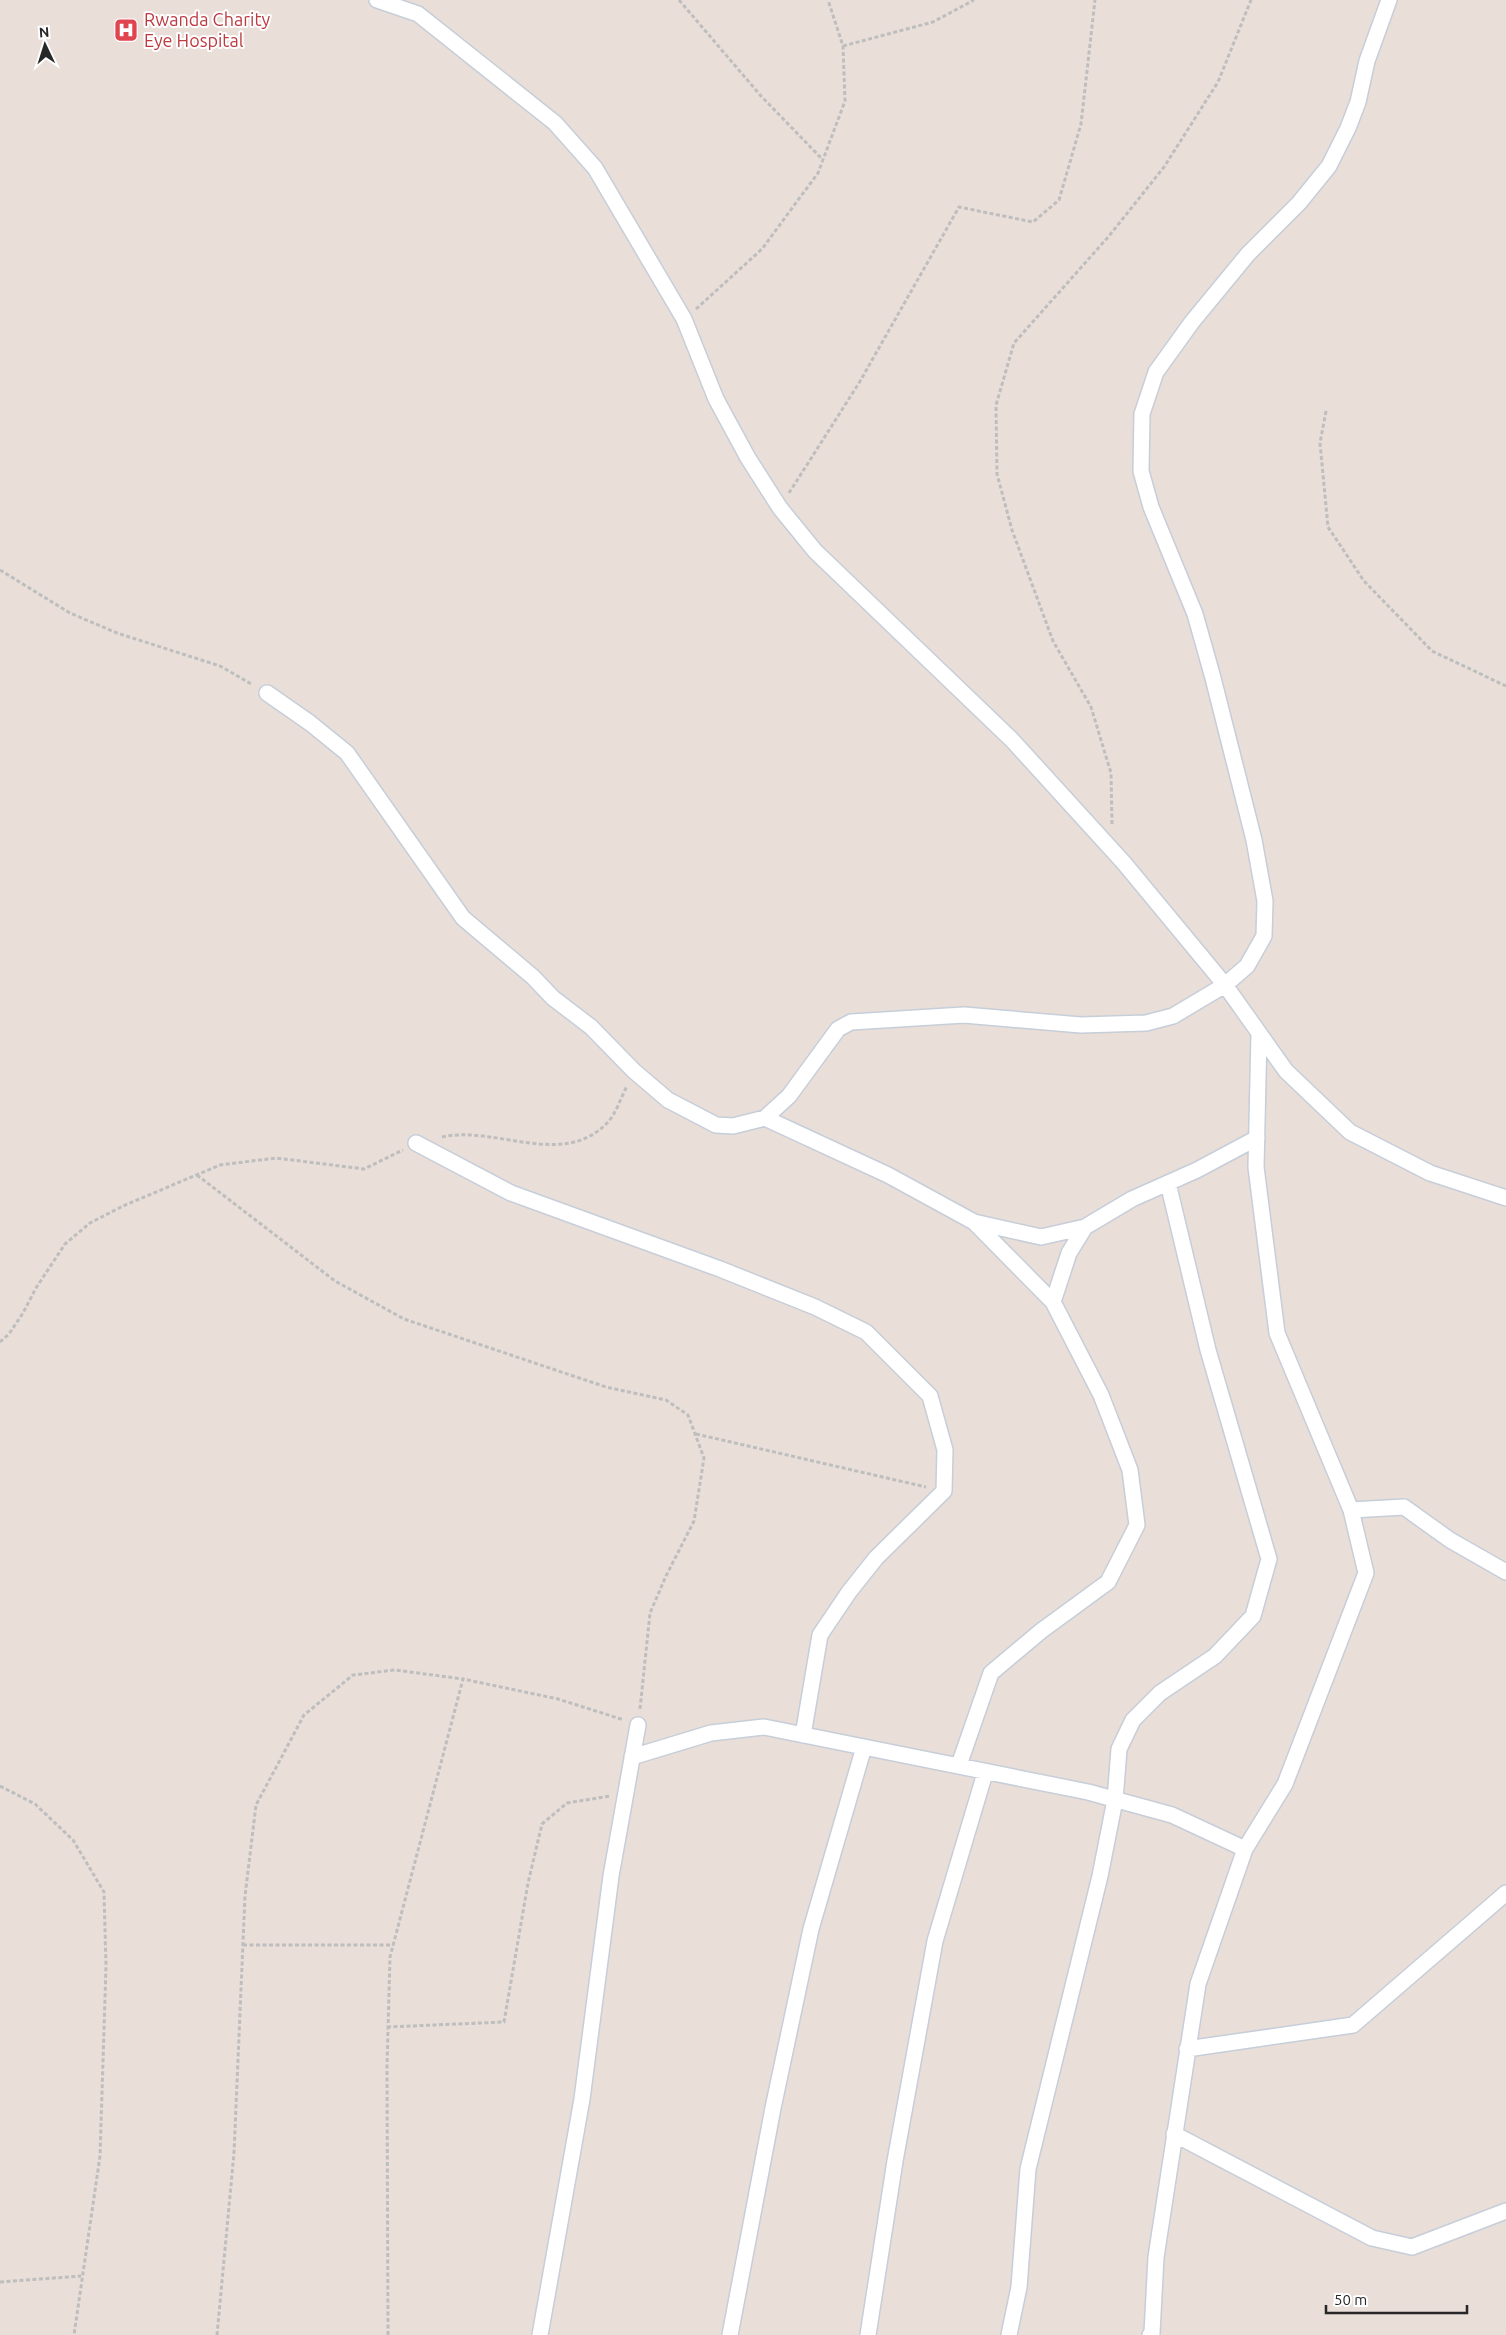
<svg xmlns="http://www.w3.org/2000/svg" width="1506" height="2335" viewBox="0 0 1506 2335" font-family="Ubuntu,sans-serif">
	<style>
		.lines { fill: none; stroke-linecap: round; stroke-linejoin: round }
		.street-casing { stroke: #c6ced9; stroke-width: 18 }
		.path { stroke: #bebebe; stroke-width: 3; stroke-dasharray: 4 2.5; stroke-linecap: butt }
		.street { stroke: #fff; stroke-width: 15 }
		.labels { text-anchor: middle; stroke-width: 4; stroke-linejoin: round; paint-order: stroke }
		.health-label { font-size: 18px; fill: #be3a42; stroke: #fff; text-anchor: start }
	</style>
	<rect width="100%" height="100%" fill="#e9ded8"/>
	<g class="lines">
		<g class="street-casing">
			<path id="street" d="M 377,0 L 418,14 L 555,123 L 595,168 L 684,319 L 716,399 L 748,458 L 780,508 L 815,551 L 1012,740 L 1124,863 L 1225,985 L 1286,1071 L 1350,1132 L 1430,1173 L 1506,1198
				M 267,693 L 310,723 L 347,753 L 463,918 L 533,977 L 553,998 L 591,1027 L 634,1071 L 668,1100 L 716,1125 L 733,1126 L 765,1118 L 789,1096 L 838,1029 L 851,1022 L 964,1015 L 1081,1025 L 1146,1023 L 1173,1016 L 1225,985 L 1247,966 L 1264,936 L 1265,901 L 1254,840 L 1213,678 L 1195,614 L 1151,507 L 1141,471 L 1142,414 L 1156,372 L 1192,322 L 1248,254 L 1299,203 L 1329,166 L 1348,128 L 1358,102 L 1367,61 L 1389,0
				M 765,1118 L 888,1175 L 974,1222 L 1053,1302 L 1101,1395 L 1130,1470 L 1137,1525 L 1108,1582 L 1041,1631 L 991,1673 L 959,1765
				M 416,1143 L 511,1193 L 720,1269 L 815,1307 L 866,1332 L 930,1396 L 945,1450 L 944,1491 L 876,1558 L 849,1592 L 820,1635 L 803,1735
				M 974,1222 L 1041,1237 L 1085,1227
				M 1053,1302 L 1069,1253 L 1085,1227 L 1132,1199 L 1197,1170 L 1257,1138
				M 1351,1510 L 1404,1507 L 1450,1540 L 1506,1572
				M 632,1757 L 711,1733 L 764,1727 L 1088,1792 L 1172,1815 L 1245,1849
				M 1187,2049 L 1353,2025 L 1506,1893
				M 1174,2134 L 1372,2238 L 1412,2247 L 1506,2211
				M 540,2335 L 582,2099 L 611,1876 L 638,1725
				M 730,2335 L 773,2108 L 811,1929 L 864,1747
				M 868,2335 L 895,2161 L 935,1941 L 985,1773
				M 1009,2335 L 1019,2287 L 1028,2169 L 1100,1876 L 1115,1800 L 1119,1749 L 1133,1720 L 1160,1693 L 1215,1656 L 1253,1616 L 1269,1559 L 1208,1350 L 1168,1183
				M 1150,2335 L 1152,2333 L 1156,2257 L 1198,1984 L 1245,1849 L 1285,1784 L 1366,1573 L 1351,1510 L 1277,1333 L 1256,1167 L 1259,1033"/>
		</g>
		<path class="path" d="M 679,0 L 761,96 L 823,160
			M 843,46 L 933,22 L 974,0
			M 696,309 L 762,249 L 818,173 L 845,101 L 843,46 L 828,0
			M 1326,411 L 1320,443 L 1328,527 L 1364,581 L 1432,651 L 1506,686
			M 789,493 L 859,383 L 959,207 L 1033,222 L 1059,200 L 1081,124 L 1095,0
			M 0,570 L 70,613 L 117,633 L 220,666 L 253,685
			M 1112,824 L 1111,773 L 1091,707 L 1053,641 L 1012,530 L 997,474 L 996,405 L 1014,343 L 1109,236 L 1164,167 L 1218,82 L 1251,0
			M 442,1137 C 495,1125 563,1169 607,1123 C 616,1114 621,1097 627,1086
			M 197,1175 L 335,1281 L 404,1319 L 606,1387 L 666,1400 L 688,1415 L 704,1458 L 694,1521 L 666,1576 L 650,1613 L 640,1709
			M 0,1342 L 9,1334 L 23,1313 L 36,1288 L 65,1244 L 90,1223 L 123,1206 L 220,1165 L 276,1158 L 364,1169 L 403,1150
			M 696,1434 L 926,1487
			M 0,1786 L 35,1804 L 73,1840 L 104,1892 L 106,1966 L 100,2156 L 74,2335
			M 243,1945 L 393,1945
			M 387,2027 L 504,2022 L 528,1883 L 542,1824 L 567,1803 L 610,1796
			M 0,2282 L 81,2276
			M 217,2335 L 234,2153 L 245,1896 L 256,1805 L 304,1715 L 353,1675 L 395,1670 L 463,1679
			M 388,2335 L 387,2067 L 390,1957 L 463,1679 L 558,1699 L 624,1720"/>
		<use href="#street" class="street"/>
	</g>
	<defs>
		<g id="hospital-square" transform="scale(1.25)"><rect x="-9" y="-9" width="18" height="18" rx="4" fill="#e0444e" stroke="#fff"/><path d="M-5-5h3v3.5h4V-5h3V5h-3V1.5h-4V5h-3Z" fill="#fff"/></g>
	</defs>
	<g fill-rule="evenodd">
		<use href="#hospital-square" x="126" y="30"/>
	</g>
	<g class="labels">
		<g class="health-label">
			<text x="144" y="26">Rwanda Charity<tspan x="144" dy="21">Eye Hospital</tspan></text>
		</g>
	</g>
	<g transform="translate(45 45) rotate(356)" stroke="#ffffff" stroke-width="4" paint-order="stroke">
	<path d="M0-4L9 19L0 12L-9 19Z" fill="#272727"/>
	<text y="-8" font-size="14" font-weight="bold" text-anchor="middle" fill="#272727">N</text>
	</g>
	<path d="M1326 2305v8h141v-8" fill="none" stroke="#272727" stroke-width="2.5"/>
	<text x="1334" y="2305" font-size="15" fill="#272727" stroke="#ffffff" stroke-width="4" paint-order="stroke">50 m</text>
</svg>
